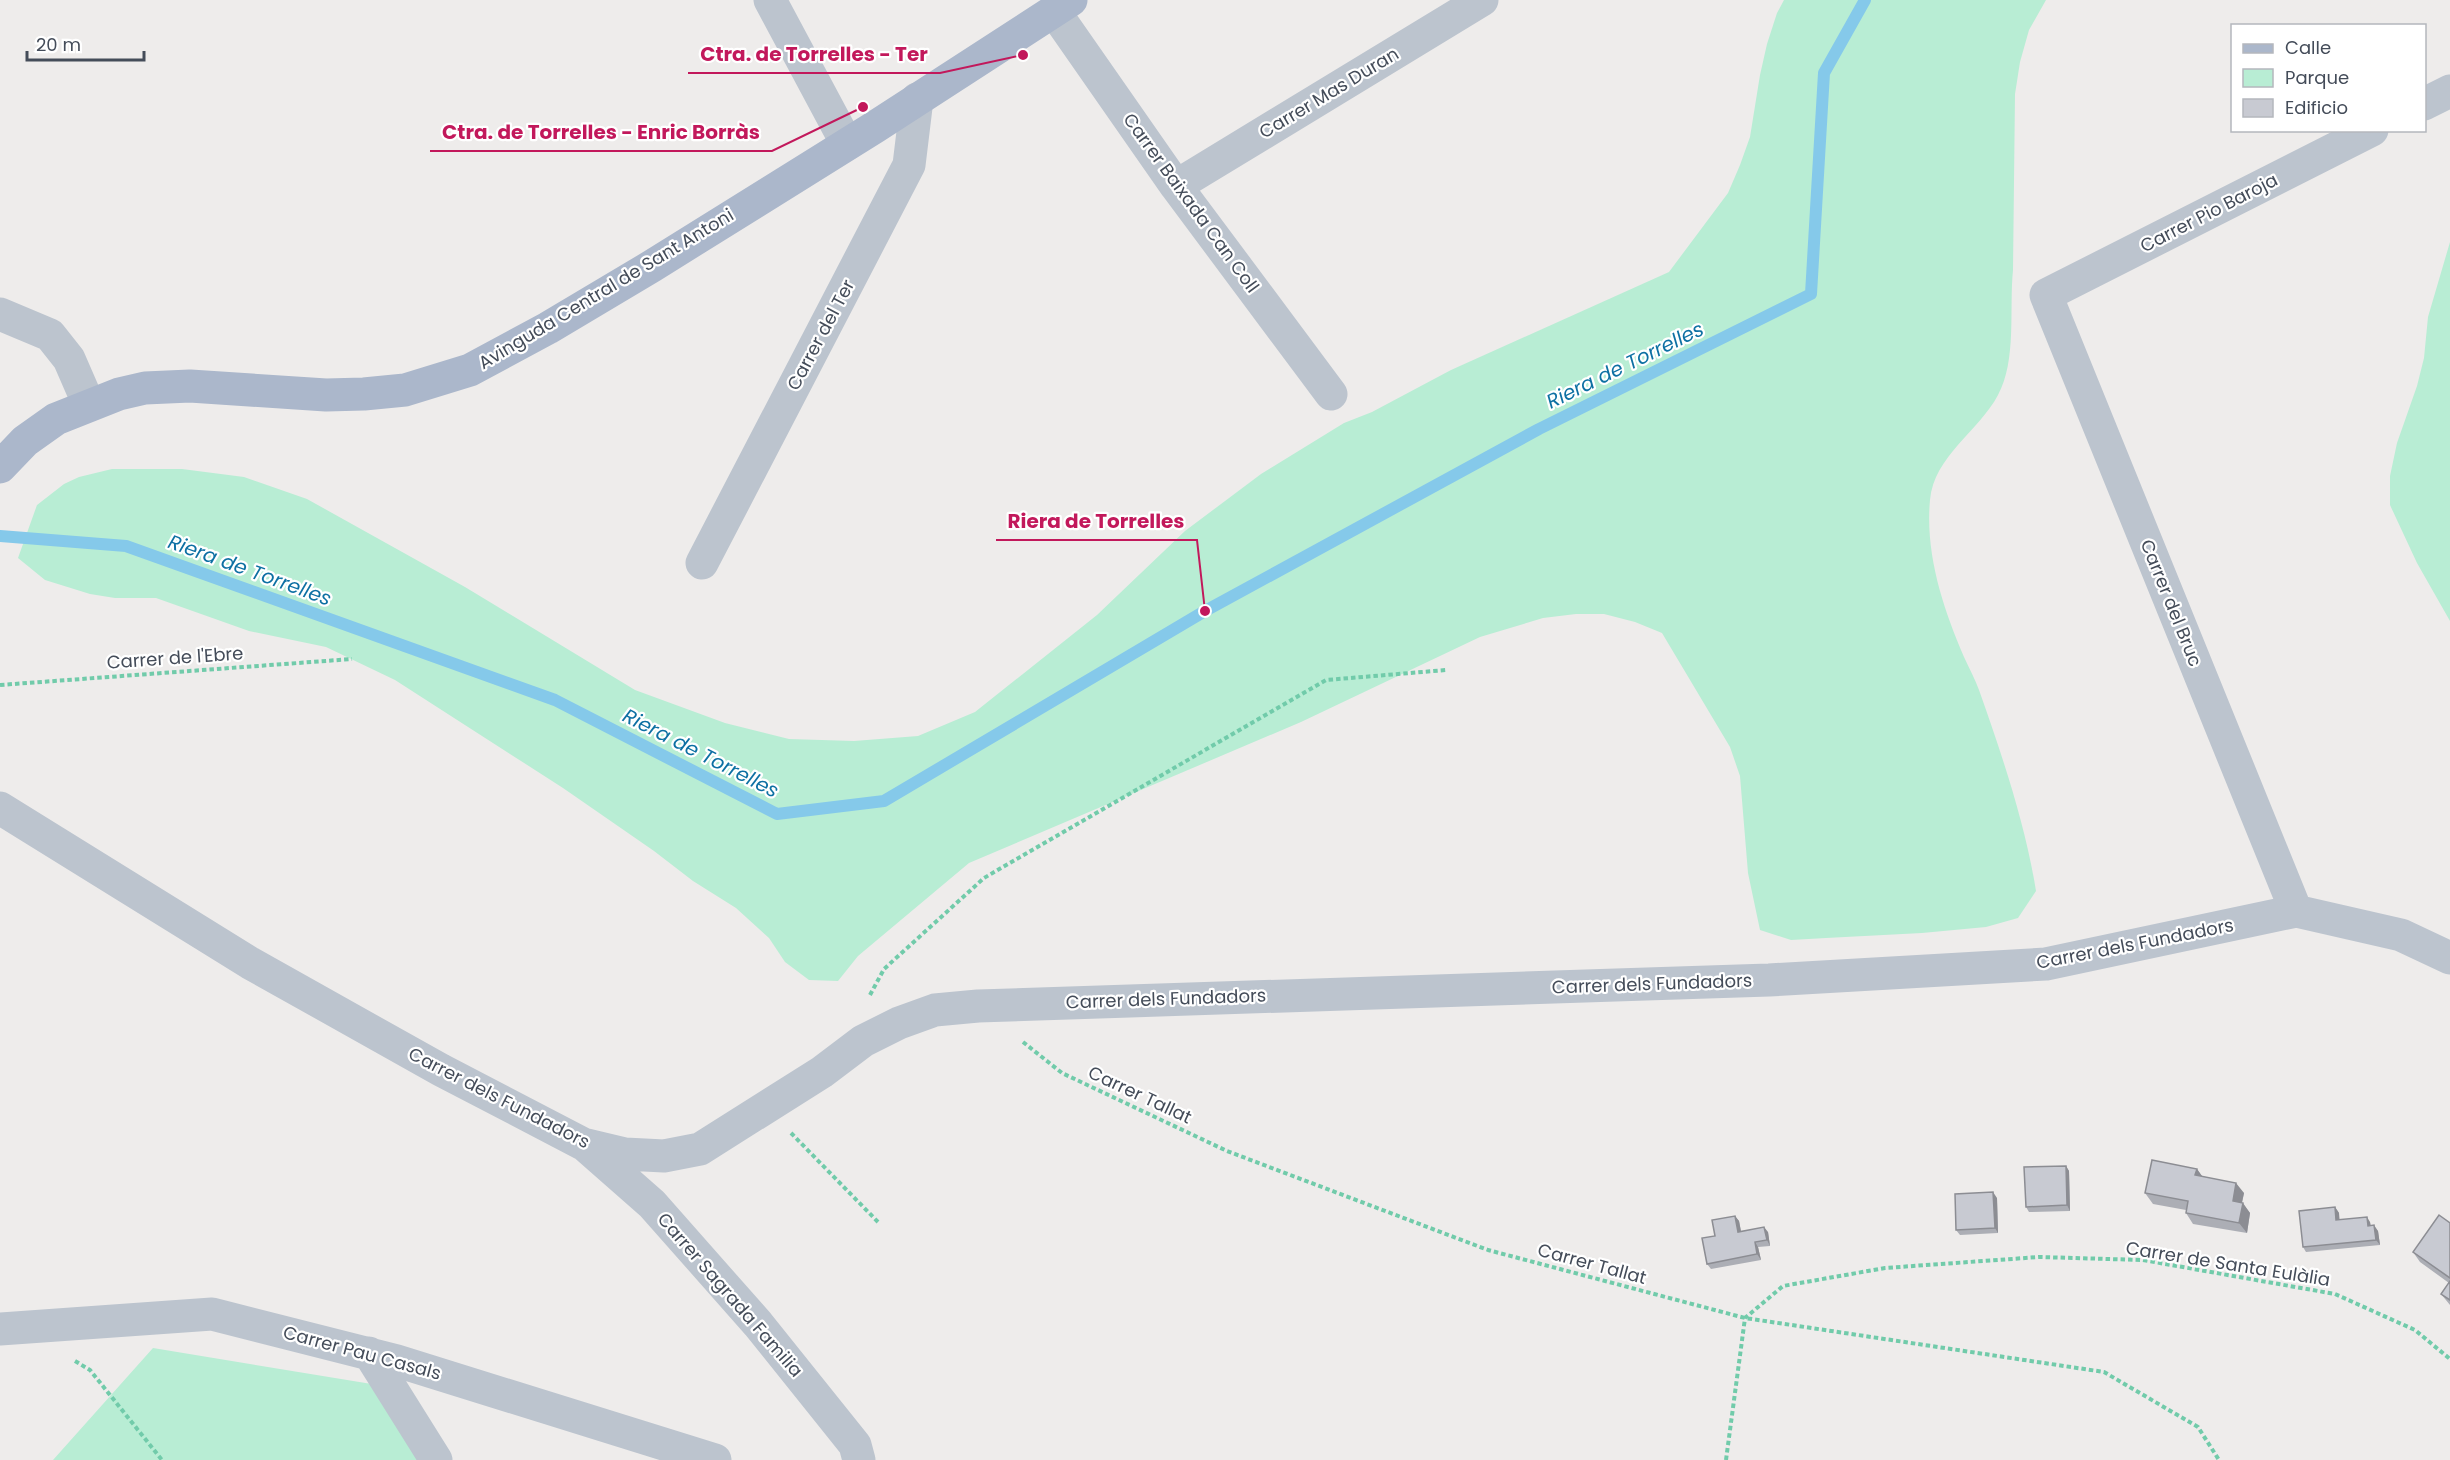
<svg xmlns="http://www.w3.org/2000/svg" width="2450" height="1460" viewBox="0 0 2450 1460" font-family="Poppins,sans-serif">
	<style>
		.green { fill: #b8edd4 }
		.lines { fill: none; stroke-linecap: round; stroke-linejoin: round }
		.stream { stroke: #85c9ea; stroke-width: 12 }
		.path { stroke: #71cbaa; stroke-width: 4; stroke-dasharray: 4.5 3; stroke-linecap: butt }
		.minor { stroke: #bcc4ce; stroke-width: 33 }
		.major { stroke: #abb7cb; stroke-width: 33 }
		.wall { fill: #acaeb5 }
		.shaded-wall { fill: #8c8d93 }
		.building { fill: #c8cad2; stroke: #8c8d93; stroke-width: 1.5 }
		.labels { text-anchor: middle; stroke-width: 4.5; stroke-linejoin: round; paint-order: stroke }
		.street-label { font-size: 18px; fill: #444c59; stroke: #fff }
		.water-label { font-size: 20px; font-style: italic; fill: #0d70a3; stroke: #fff }
		.leader { fill: none; stroke: #c2185b; stroke-width: 2 }
		.callout-dot { fill: #c2185b; stroke: #fff; stroke-width: 2 }
		.callout-label { font-size: 20px; text-anchor: middle; font-weight: bold; fill: #c2185b; stroke: #fff; stroke-width: 4.5; stroke-linejoin: round; paint-order: stroke }
	</style>
	<rect width="100%" height="100%" fill="#eeeceb"/>
	<path class="green" d="M 1784,0 L 2046,0 L 2029,30 L 2020,62 L 2015,94 L 2013,270 C 2009,309 2017,360 1998,395 C 1979,431 1934,456 1930,500 C 1925,554 1943,608 1964,657 C 1969,668 1975,679 1979,690 C 2002,755 2025,823 2036,891 L 2018,918 L 1986,927 L 1922,933 L 1826,938 L 1791,940 L 1760,930 L 1748,873 L 1740,776 L 1730,747 L 1662,633 L 1635,622 L 1604,614 L 1576,614 L 1543,618 L 1480,637 L 1301,722 L 969,863 L 858,956 L 838,981 L 809,980 L 785,962 L 769,938 L 736,908 L 693,881 L 654,851 L 563,788 L 395,680 L 326,647 L 249,631 L 156,598 L 115,598 L 90,594 L 45,580 L 18,558 L 37,505 L 64,484 L 79,477 L 112,469 L 182,469 L 244,477 L 307,499 L 465,587 L 635,690 L 725,723 L 789,739 L 854,741 L 918,736 L 975,712 L 1097,615 L 1185,531 L 1261,474 L 1344,423 L 1372,412 L 1451,370 L 1669,272 L 1728,193 L 1740,165 L 1750,137 L 1760,75 L 1767,44 L 1777,13 Z
		M 2450,242 L 2450,621 L 2417,563 L 2390,505 L 2390,476 L 2397,443 L 2417,386 L 2424,358 L 2428,317 Z
		M 153,1348 L 396,1388 L 433,1460 L 53,1460 Z"/>
	<g class="lines">
		<path class="stream" d="M 0,536 L 126,546 L 555,700 L 777,814 L 884,801 L 1205,611 L 1539,429 L 1811,294 L 1824,73 L 1865,0"/>
		<path class="path" d="M 0,685 L 352,659
			M 870,995 L 884,969 L 984,878 L 1326,680 L 1446,670
			M 1023,1042 L 1062,1073 L 1227,1151 L 1488,1250 L 1745,1318 L 2104,1372 L 2198,1427 L 2219,1460
			M 791,1133 L 878,1222
			M 75,1361 L 90,1370 L 162,1460
			M 1726,1460 L 1745,1318 L 1783,1286 L 1885,1268 L 2039,1257 L 2143,1260 L 2335,1294 L 2415,1330 L 2450,1359"/>
		<path class="minor" d="M 770,0 L 847,144
			M 1054,11 L 1176,186 L 1331,394
			M 2424,104 L 2450,91
			M 1176,186 L 1482,0
			M 0,314 L 50,335 L 69,359 L 89,405
			M 702,563 L 909,165 L 917,99
			M 0,808 L 250,963 L 441,1070 L 583,1144 L 625,1154 L 664,1156 L 700,1149 L 822,1072 L 863,1041 L 899,1023 L 935,1010 L 978,1006 L 1769,980 L 2046,964 L 2296,911 L 2401,935 L 2450,958
			M 2296,911 L 2046,295 L 2372,130
			M 586,1146 L 652,1204 L 758,1324 L 855,1445 L 859,1460
			M 0,1329 L 212,1314 L 397,1361 L 715,1460
			M 369,1353 L 436,1460"/>
		<path class="major" d="M 0,467 L 25,441 L 56,419 L 119,394 L 145,388 L 190,386 L 326,395 L 364,394 L 405,390 L 470,370 L 548,328 L 652,266 L 875,127 L 1071,0"/>
	</g>
	<path class="wall" d="M 2066,1166 L 2069,1171 L 2070,1211 L 2029,1212 L 2026,1207 Z
		M 2197,1169 L 2202,1176 L 2244,1193 L 2242,1203 L 2250,1213 L 2247,1233 L 2193,1224 L 2186,1213 L 2186,1210 L 2153,1204 L 2145,1193 Z
		M 1997,1198 L 1998,1233 L 1960,1235 L 1956,1230 Z
		M 2335,1207 L 2339,1213 L 2339,1219 L 2370,1222 L 2371,1226 L 2378,1231 L 2380,1245 L 2306,1252 L 2303,1247 Z
		M 1735,1216 L 1739,1221 L 1741,1231 L 1768,1232 L 1770,1246 L 1758,1247 L 1761,1260 L 1711,1269 L 1707,1264 Z
		M 2450,1223 L 2450,1305 L 2441,1294 L 2449,1283 L 2420,1262 L 2413,1252 Z"/>
	<path class="shaded-wall" d="M 2066,1166 L 2069,1171 L 2070,1211 L 2067,1205 Z
		M 2197,1169 L 2204,1179 L 2195,1175 Z
		M 2236,1183 L 2244,1193 L 2240,1211 L 2233,1201 Z
		M 1993,1192 L 1997,1198 L 1998,1233 L 1995,1228 Z
		M 2243,1203 L 2250,1213 L 2247,1233 L 2239,1223 Z
		M 2335,1207 L 2339,1213 L 2340,1225 L 2336,1220 Z
		M 1735,1216 L 1739,1221 L 1742,1237 L 1738,1232 Z
		M 2367,1217 L 2370,1222 L 2371,1231 L 2368,1226 Z
		M 2374,1225 L 2378,1231 L 2380,1245 L 2376,1240 Z
		M 1764,1227 L 1768,1232 L 1770,1246 L 1767,1240 Z
		M 1755,1242 L 1758,1247 L 1761,1260 L 1757,1254 Z"/>
	<path class="building" d="M 2152,1160 L 2197,1169 L 2195,1175 L 2236,1183 L 2233,1201 L 2243,1203 L 2239,1223 L 2186,1213 L 2188,1201 L 2145,1193 Z
		M 2066,1166 L 2067,1205 L 2026,1207 L 2024,1167 Z
		M 1993,1192 L 1995,1228 L 1956,1230 L 1955,1194 Z
		M 2335,1207 L 2336,1220 L 2367,1217 L 2368,1226 L 2374,1225 L 2376,1240 L 2303,1247 L 2299,1211 Z
		M 2439,1215 L 2450,1223 L 2450,1278 L 2413,1252 Z
		M 1735,1216 L 1738,1232 L 1764,1227 L 1767,1240 L 1755,1242 L 1757,1254 L 1707,1264 L 1702,1238 L 1715,1236 L 1712,1220 Z
		M 2450,1281 L 2450,1300 L 2441,1294 Z"/>
	<g class="labels">
		<g class="street-label">
			<text transform="translate(1329 93) rotate(-31)" y="6">Carrer Mas Duran</text>
			<text transform="translate(1191 203) rotate(54)" y="6">Carrer Baixada Can Coll</text>
			<text transform="translate(2209 213) rotate(-27)" y="6">Carrer Pio Baroja</text>
			<text transform="translate(606 289) rotate(-31)" y="6">Avinguda Central de Sant Antoni</text>
			<text transform="translate(821 335) rotate(-62)" y="6">Carrer del Ter</text>
			<text transform="translate(2171 603) rotate(68)" y="6">Carrer del Bruc</text>
			<text transform="translate(175 658) rotate(-4)" y="6">Carrer de l'Ebre</text>
			<text transform="translate(2135 944) rotate(-11)" y="6">Carrer dels Fundadors</text>
			<text transform="translate(1652 984) rotate(-2)" y="6">Carrer dels Fundadors</text>
			<text transform="translate(1166 999) rotate(-2)" y="6">Carrer dels Fundadors</text>
			<text transform="translate(1140 1095) rotate(25)" y="6">Carrer Tallat</text>
			<text transform="translate(499 1098) rotate(27)" y="6">Carrer dels Fundadors</text>
			<text transform="translate(1592 1264) rotate(15)" y="6">Carrer Tallat</text>
			<text transform="translate(2228 1264) rotate(9)" y="6">Carrer de Santa Eulàlia</text>
			<text transform="translate(730 1295) rotate(49)" y="6">Carrer Sagrada Familia</text>
			<text transform="translate(362 1353) rotate(15)" y="6">Carrer Pau Casals</text>
		</g>
		<g class="water-label">
			<text transform="translate(1625 365) rotate(-26)" y="7">Riera de Torrelles</text>
			<text transform="translate(250 570) rotate(20)" y="7">Riera de Torrelles</text>
			<text transform="translate(701 753) rotate(27)" y="7">Riera de Torrelles</text>
		</g>
	</g>
	<path class="leader" d="M1023 55L940 73H688M863 107L772 151H430M1205 611L1197 540H996"/>
	<g class="callout-dot">
		<circle cx="1023" cy="55" r="6"/>
		<circle cx="863" cy="107" r="6"/>
		<circle cx="1205" cy="611" r="6"/>
	</g>
	<g class="callout-label">
		<text x="814" y="61">Ctra. de Torrelles - Ter</text>
		<text x="601" y="139">Ctra. de Torrelles - Enric Borràs</text>
		<text x="1096" y="528">Riera de Torrelles</text>
	</g>
	<rect x="2231" y="24" width="195" height="108" fill="#ffffff" stroke="#b4b7bd" stroke-width="1.5"/>
	<rect x="2243" y="44" width="30" height="9" fill="#abb7cb" stroke="#b4b7bd" stroke-width="1.5"/>
	<text x="2285" y="54" font-size="18" fill="#444c59">Calle</text>
	<rect x="2243" y="69" width="30" height="18" fill="#b8edd4" stroke="#b4b7bd" stroke-width="1.5"/>
	<text x="2285" y="84" font-size="18" fill="#444c59">Parque</text>
	<rect x="2243" y="99" width="30" height="18" fill="#c8cad2" stroke="#b4b7bd" stroke-width="1.5"/>
	<text x="2285" y="114" font-size="18" fill="#444c59">Edificio</text>
	<path d="M27 51v9h117v-9" fill="none" stroke="#444c59" stroke-width="3"/>
	<text x="36" y="51" font-size="18" fill="#444c59" stroke="#ffffff" stroke-width="4.5" paint-order="stroke">20 m</text>
</svg>
